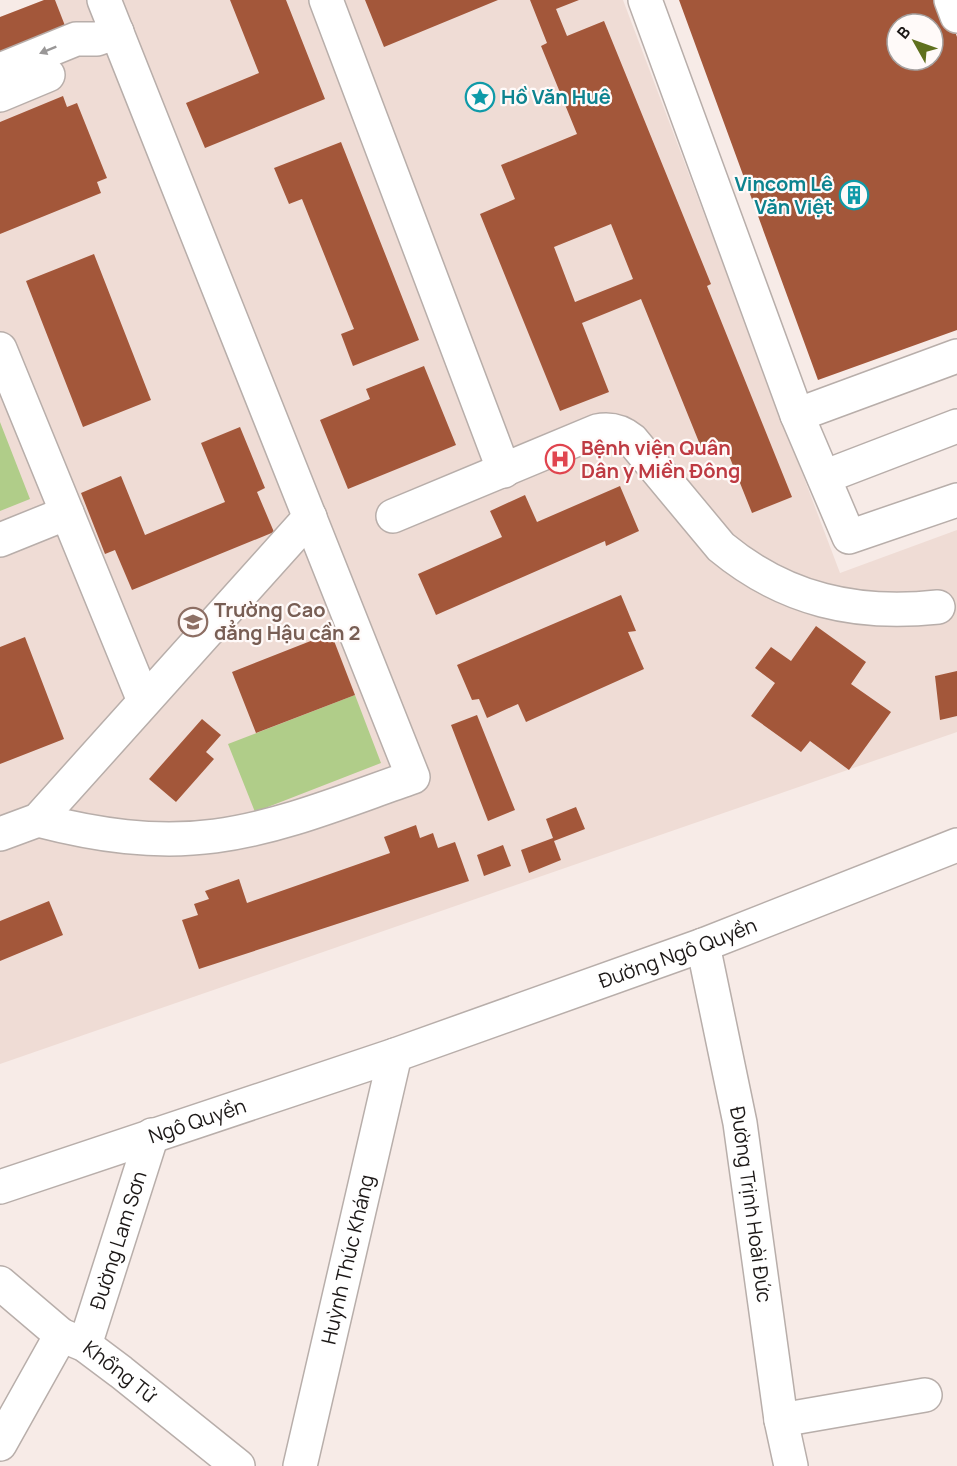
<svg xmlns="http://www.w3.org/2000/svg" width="957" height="1466" viewBox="0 0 957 1466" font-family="Manrope,sans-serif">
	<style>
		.built { fill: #efdcd5 }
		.green { fill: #b0cd89 }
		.building { fill: #a3573a; fill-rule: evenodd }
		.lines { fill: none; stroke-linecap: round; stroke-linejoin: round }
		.minor-casing { stroke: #b8aeaa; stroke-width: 36 }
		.minor { stroke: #fff; stroke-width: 33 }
		.oneway { fill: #999797 }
		.labels { text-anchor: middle; stroke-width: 4.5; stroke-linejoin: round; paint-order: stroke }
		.culture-label { font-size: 20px; font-weight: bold; fill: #0d838f; stroke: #fffaf9; text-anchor: start }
		.health-label { font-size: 20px; font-weight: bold; fill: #be3a42; stroke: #fffaf9; text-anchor: start }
		.education-label { font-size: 20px; font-weight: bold; fill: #785e54; stroke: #fffaf9; text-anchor: start }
		.street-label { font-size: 20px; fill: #1c1817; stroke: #fffaf9 }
	</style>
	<rect width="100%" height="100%" fill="#f7ebe7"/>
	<path class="built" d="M 44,0 L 623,0 L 840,573 L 957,530 L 957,732 L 0,1064 L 0,17 Z"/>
	<path class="green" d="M 0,422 L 30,499 L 0,511 Z
		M 355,695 L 381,763 L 255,812 L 228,744 Z"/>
	<path class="building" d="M 44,0 L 55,0 L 69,36 L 0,64 L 0,17 Z
		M 230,0 L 286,0 L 325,99 L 205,148 L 186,103 L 259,73 Z
		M 365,0 L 498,0 L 384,47 Z
		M 530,0 L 579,0 L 556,9 L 567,36 L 604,21 L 711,284 L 707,286 L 792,497 L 752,513 L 726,448 L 705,457 L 641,299 L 582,323 L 609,392 L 560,411 L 480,214 L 515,199 L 501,165 L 577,134 L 541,46 L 547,43 ZM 611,224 L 633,279 L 575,302 L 554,247 Z
		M 679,0 L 944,0 L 957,37 L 957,330 L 818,380 ZM 897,24 L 933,24 L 933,60 L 897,60 Z
		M 63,96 L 67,107 L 77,103 L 107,178 L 97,182 L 101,193 L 0,234 L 0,122 Z
		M 341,142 L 419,340 L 353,366 L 341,334 L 354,329 L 302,199 L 289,204 L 274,168 Z
		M 94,254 L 151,400 L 83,427 L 26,281 Z
		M 424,366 L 456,445 L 348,489 L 320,420 L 370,399 L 366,389 Z
		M 240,427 L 265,488 L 257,492 L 274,532 L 132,590 L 115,550 L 105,554 L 81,493 L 121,476 L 145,535 L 225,502 L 201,443 Z
		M 620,486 L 639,531 L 606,546 L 605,541 L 436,615 L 418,574 L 502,537 L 490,511 L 525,495 L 537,522 Z
		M 621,595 L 636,631 L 628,632 L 644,669 L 526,722 L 518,704 L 487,718 L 479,699 L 472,700 L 457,665 Z
		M 816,626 L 866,662 L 851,684 L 891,712 L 849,770 L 810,741 L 801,752 L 751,716 L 775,683 L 755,668 L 771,647 L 791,661 Z
		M 331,633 L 355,695 L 256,733 L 232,672 Z
		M 25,637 L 64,739 L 0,764 L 0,647 Z
		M 957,671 L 957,716 L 940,720 L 935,676 Z
		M 477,715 L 515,810 L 488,821 L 451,725 Z
		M 202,719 L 221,735 L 206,752 L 214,759 L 176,802 L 149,779 Z
		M 576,807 L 585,829 L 554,841 L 561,860 L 529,873 L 521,850 L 553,838 L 546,819 Z
		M 416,825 L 420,838 L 433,833 L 438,848 L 455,842 L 469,881 L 199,969 L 182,920 L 198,915 L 194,904 L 209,899 L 205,891 L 239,879 L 247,903 L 390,853 L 384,837 Z
		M 503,845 L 511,866 L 484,876 L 477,855 Z
		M 49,901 L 63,935 L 0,961 L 0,921 Z"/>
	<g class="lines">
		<g class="minor-casing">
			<g id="minor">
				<path d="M 326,0 L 504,471"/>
				<path d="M 645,0 L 797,415 L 849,537 L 957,500"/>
				<path d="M 951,0 L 957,16"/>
				<path d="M 0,70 L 76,39 L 97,39 L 117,32"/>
				<path d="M 0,95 L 48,75"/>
				<path d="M 0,349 L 144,701"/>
				<path d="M 797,415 L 957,356"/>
				<path d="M 824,477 L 957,426"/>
				<path d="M 393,516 L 597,431 C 611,428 621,431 632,440 L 721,547 C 785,600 857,616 938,607"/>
				<path d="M 0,540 L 67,513"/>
				<path d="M 38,820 C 96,835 155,844 215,836 C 283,827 349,799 413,777 L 104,0"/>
				<path d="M 0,834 L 38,820 L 310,517"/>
				<path id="s1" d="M 703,945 L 740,1123 L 781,1420 L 791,1466"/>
				<path id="s2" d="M 0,1187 L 395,1055 L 703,945 L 957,845"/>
				<path id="s3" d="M 0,1283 L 61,1335 L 85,1345 L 121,1372 L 238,1466"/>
				<path id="s4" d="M 85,1345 L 152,1135"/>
				<path d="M 781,1420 L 925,1395"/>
				<path d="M 0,1444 L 61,1335"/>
				<path id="s5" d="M 300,1466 L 395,1055"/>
			</g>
		</g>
		<use href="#minor" class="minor"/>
	</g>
	<defs><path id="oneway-solid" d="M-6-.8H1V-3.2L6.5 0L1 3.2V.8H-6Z" transform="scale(1.5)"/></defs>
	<use class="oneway" href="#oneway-solid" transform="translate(48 50) rotate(158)"/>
	<defs>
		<g id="sight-ring" transform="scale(1.5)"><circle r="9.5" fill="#fffaf9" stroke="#0f9aa8" stroke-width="1.5"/><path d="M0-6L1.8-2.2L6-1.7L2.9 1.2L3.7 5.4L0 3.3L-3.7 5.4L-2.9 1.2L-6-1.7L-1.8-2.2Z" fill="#0f9aa8"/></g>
		<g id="building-ring" transform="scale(1.5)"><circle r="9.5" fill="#fffaf9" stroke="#0f9aa8" stroke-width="1.5"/><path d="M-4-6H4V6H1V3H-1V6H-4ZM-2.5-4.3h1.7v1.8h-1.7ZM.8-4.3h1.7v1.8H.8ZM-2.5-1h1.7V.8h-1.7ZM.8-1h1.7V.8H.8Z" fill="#0f9aa8"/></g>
		<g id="hospital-ring" transform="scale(1.5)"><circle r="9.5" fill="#fffaf9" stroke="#e0444e" stroke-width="1.5"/><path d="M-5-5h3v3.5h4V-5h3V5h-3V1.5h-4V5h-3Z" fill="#e0444e"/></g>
		<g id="university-ring" transform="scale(1.5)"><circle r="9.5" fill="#fffaf9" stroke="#8d6e63" stroke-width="1.5"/><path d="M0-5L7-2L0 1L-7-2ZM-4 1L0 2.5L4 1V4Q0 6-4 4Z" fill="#8d6e63"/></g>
	</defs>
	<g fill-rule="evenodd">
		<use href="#sight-ring" x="480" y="97"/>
		<use href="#building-ring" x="854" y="195"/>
		<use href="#hospital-ring" x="560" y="459"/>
		<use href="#university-ring" x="193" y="622"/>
	</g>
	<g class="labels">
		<g class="culture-label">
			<text x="501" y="104">Hồ Văn Huê</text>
			<text x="833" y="191" text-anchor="end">Vincom Lê<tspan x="833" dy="23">Văn Việt</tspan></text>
		</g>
		<g class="health-label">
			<text x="581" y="455">Bệnh viện Quân<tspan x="581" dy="23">Dân y Miền Đông</tspan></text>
		</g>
		<g class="education-label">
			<text x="214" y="617">Trường Cao<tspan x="214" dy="23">đẳng Hậu cần 2</tspan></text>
		</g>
		<g class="street-label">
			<text dy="7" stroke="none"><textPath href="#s2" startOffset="717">Đường Ngô Quyền</textPath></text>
			<text dy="7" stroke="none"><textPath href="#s2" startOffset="208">Ngô Quyền</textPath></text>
			<text dy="7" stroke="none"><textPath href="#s1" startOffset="264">Đường Trịnh Hoài Đức</textPath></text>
			<text dy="7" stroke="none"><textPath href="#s4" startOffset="110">Đường Lam Sơn</textPath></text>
			<text dy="7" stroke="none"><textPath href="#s5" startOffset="212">Huỳnh Thúc Kháng</textPath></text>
			<text dy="7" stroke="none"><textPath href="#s3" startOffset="150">Khổng Tử</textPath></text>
		</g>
	</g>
	<g transform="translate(915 42) rotate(310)"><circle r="28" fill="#fffaf9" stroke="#a4a09f" stroke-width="1.5"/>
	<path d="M0-4.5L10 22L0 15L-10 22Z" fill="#5f701e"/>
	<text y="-9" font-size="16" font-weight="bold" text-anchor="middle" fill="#1c1817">B</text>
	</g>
</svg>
